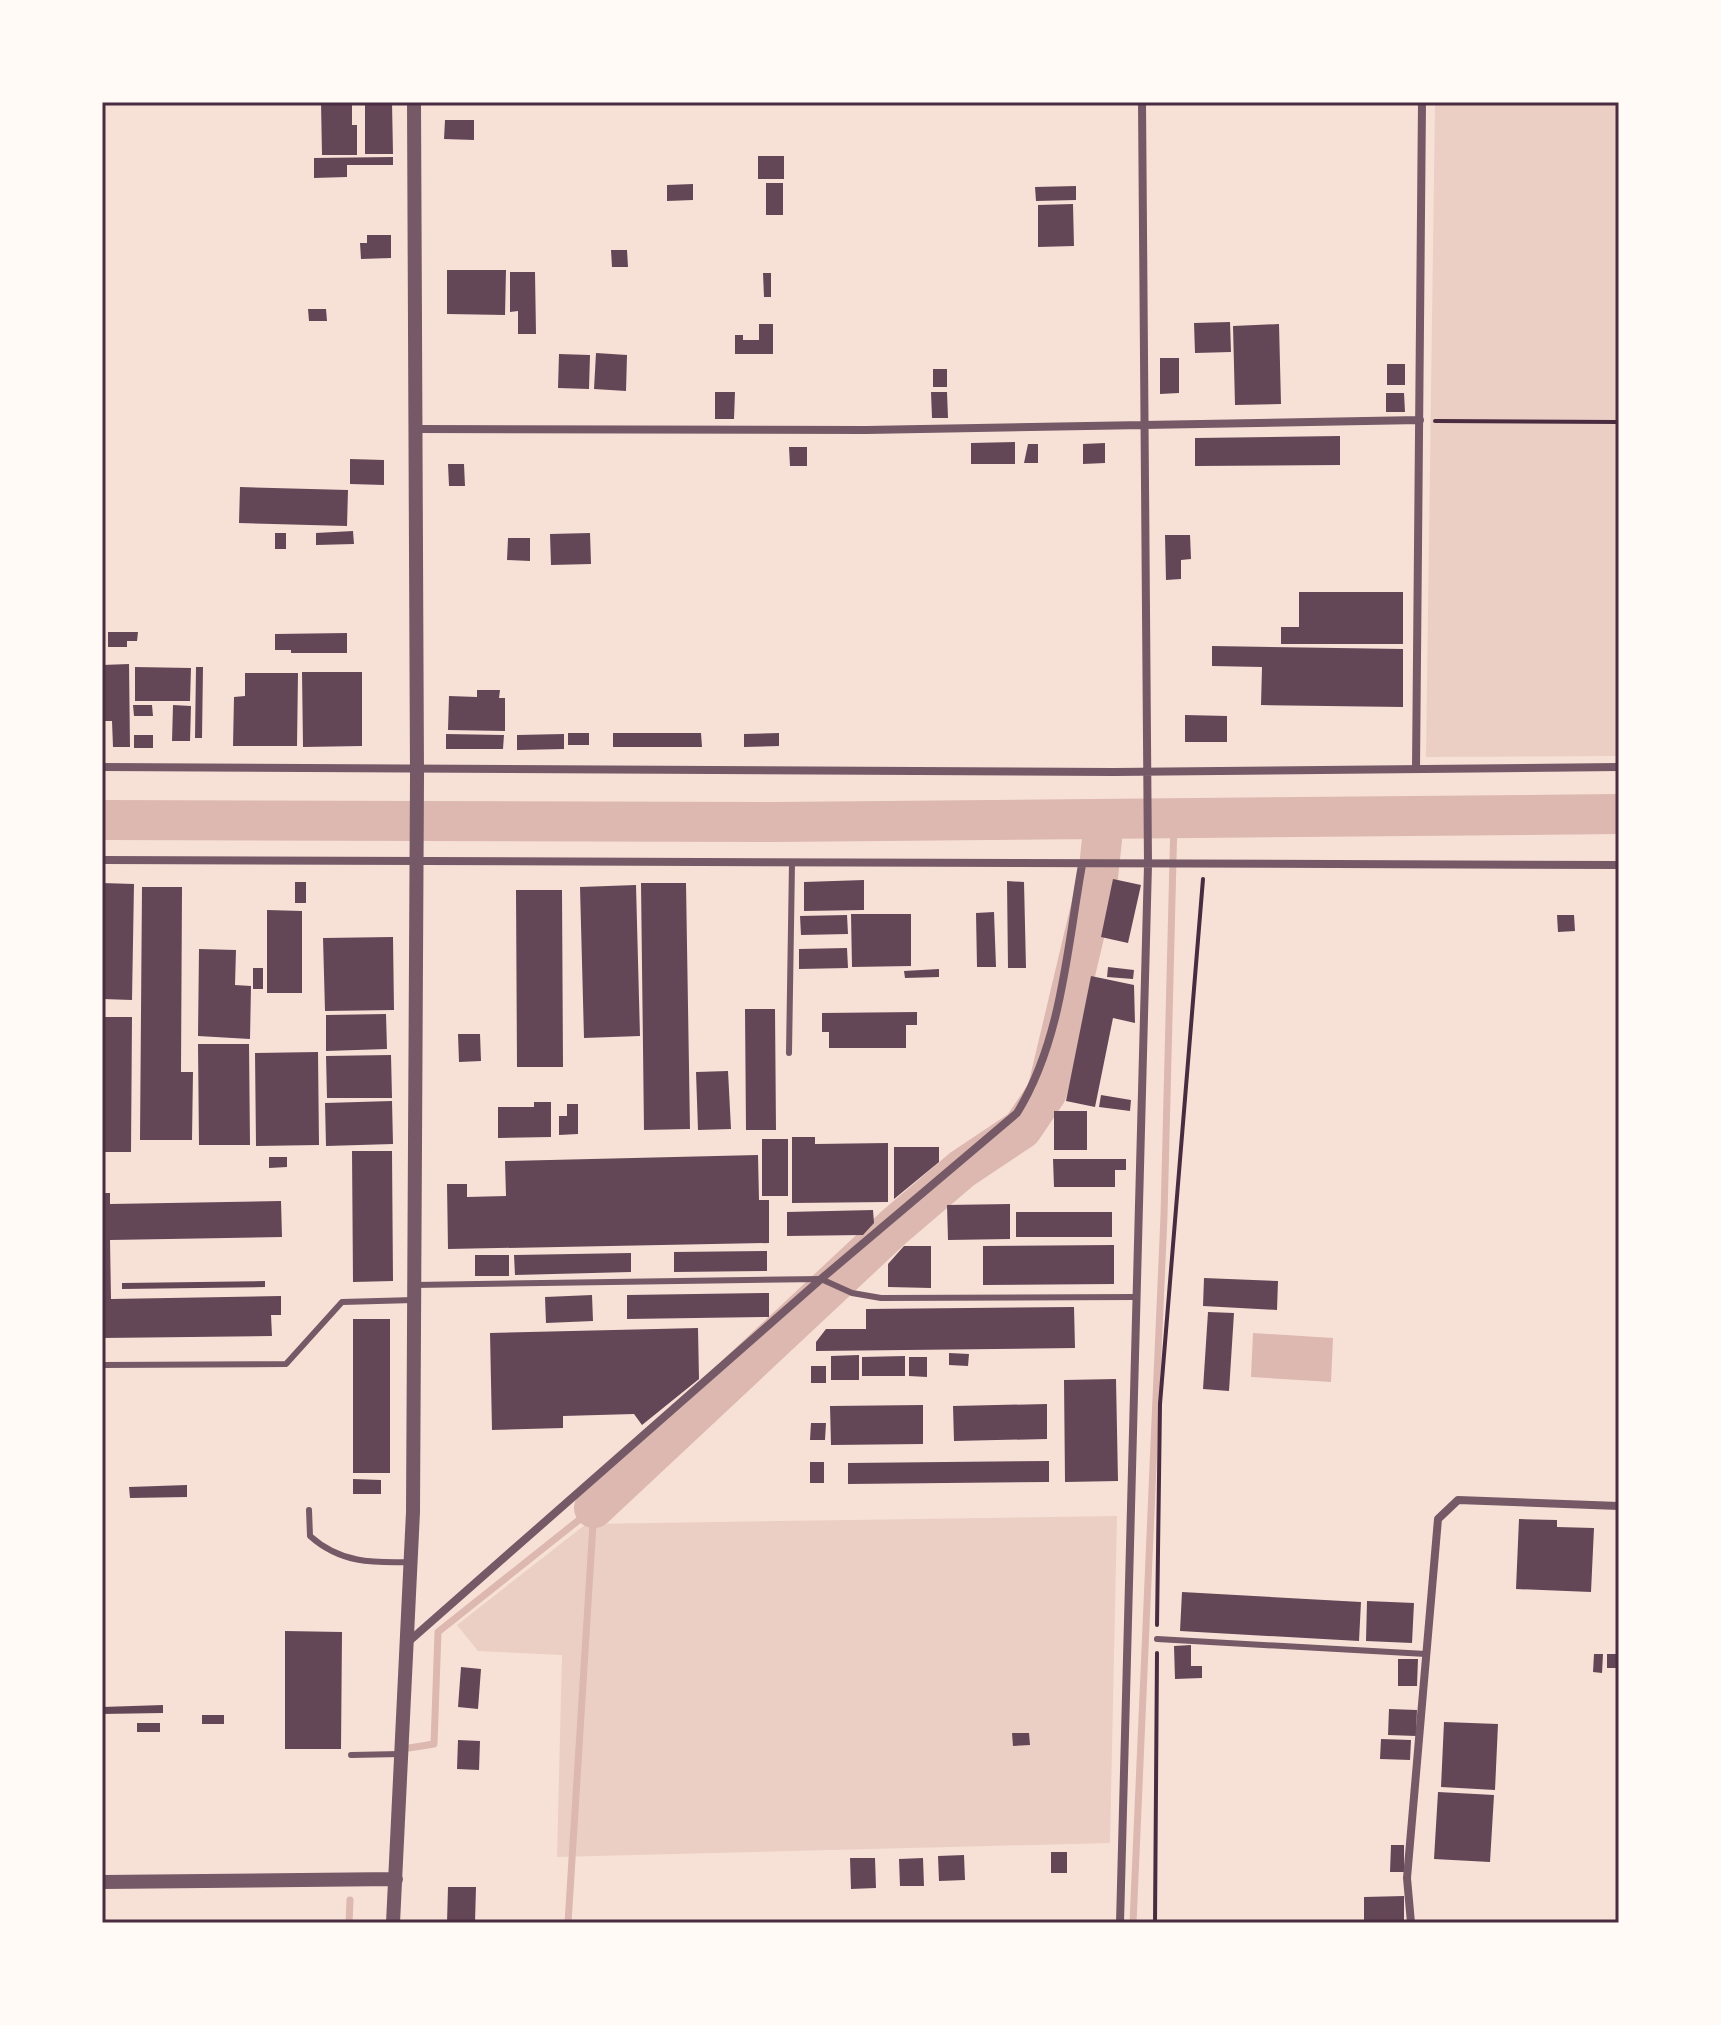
<svg xmlns="http://www.w3.org/2000/svg" width="1721" height="2025" viewBox="0 0 1721 2025" font-family="'Archivo Narrow',sans-serif">
	<style>
		.green { fill: #ebcfc5 }
		.water { fill: #dcb8b0 }
		.lines { fill: none; stroke-linecap: round; stroke-linejoin: round }
		.stream { stroke: #dcb8b0; stroke-width: 7 }
		.river { stroke: #dcb8b0; stroke-width: 40 }
		.building { fill: #644757 }
		.path { stroke: #4a2c40; stroke-width: 4 }
		.service { stroke: #755966; stroke-width: 6 }
		.minor { stroke: #755966; stroke-width: 8 }
		.tertiary { stroke: #755966; stroke-width: 14 }
		.neatline { fill: none; stroke: #4a2c40; stroke-width: 3 }
	</style>
	<rect width="100%" height="100%" fill="#f7e1d7"/>
	<path class="green" d="M 1435,102 L 1619,102 L 1619,756 L 1426,757 Z
		M 1117,1516 L 1110,1843 L 557,1857 L 562,1655 L 478,1651 L 457,1625 L 586,1524 Z"/>
	<path class="water" d="M 1253,1333 L 1333,1338 L 1331,1382 L 1251,1377 Z"/>
	<g class="lines">
		<path class="stream" d="M 409,1748 L 434,1744 L 438,1632 L 594,1508
			M 349,1923 L 350,1900
			M 568,1923 L 594,1508
			M 1133,1923 L 1164,1216 L 1174,820"/>
		<path class="river" d="M 102,820 L 774,822 L 1619,814
			M 594,1508 L 894,1227 L 962,1169 L 1022,1129 L 1047,1092 L 1098,877 L 1104,821"/>
	</g>
	<path class="building" d="M 321,102 L 352,102 L 352,125 L 357,125 L 357,155 L 322,155 Z
		M 365,102 L 392,102 L 393,154 L 365,154 Z
		M 445,120 L 474,120 L 474,140 L 444,139 Z
		M 758,156 L 784,156 L 784,179 L 758,179 Z
		M 393,157 L 393,165 L 347,165 L 347,177 L 314,178 L 314,158 Z
		M 766,183 L 783,183 L 783,215 L 766,215 Z
		M 693,184 L 693,200 L 667,201 L 667,185 Z
		M 1076,186 L 1076,200 L 1036,201 L 1035,187 Z
		M 1073,204 L 1074,246 L 1038,247 L 1038,205 Z
		M 367,235 L 391,235 L 391,258 L 361,259 L 360,243 L 367,243 Z
		M 611,250 L 627,250 L 628,267 L 612,267 Z
		M 447,270 L 506,270 L 505,315 L 447,314 Z
		M 510,272 L 535,272 L 536,334 L 518,334 L 518,311 L 510,312 Z
		M 763,273 L 771,273 L 771,297 L 764,297 Z
		M 308,309 L 326,309 L 327,321 L 309,321 Z
		M 1230,322 L 1231,352 L 1195,353 L 1194,323 Z
		M 759,324 L 773,324 L 773,354 L 735,354 L 735,335 L 743,335 L 743,340 L 759,340 Z
		M 1279,324 L 1281,404 L 1235,405 L 1233,326 Z
		M 596,353 L 627,355 L 626,391 L 594,389 Z
		M 559,354 L 590,355 L 589,389 L 558,388 Z
		M 1160,358 L 1179,358 L 1179,393 L 1160,394 Z
		M 1387,364 L 1405,364 L 1405,385 L 1387,385 Z
		M 933,369 L 947,369 L 947,387 L 933,387 Z
		M 715,392 L 735,392 L 734,419 L 715,419 Z
		M 931,392 L 947,392 L 948,418 L 932,418 Z
		M 1386,393 L 1404,393 L 1405,412 L 1386,412 Z
		M 1340,436 L 1340,465 L 1195,466 L 1195,438 Z
		M 1015,442 L 1015,464 L 971,464 L 971,443 Z
		M 1105,443 L 1105,463 L 1083,464 L 1083,444 Z
		M 1028,444 L 1038,444 L 1038,463 L 1024,463 Z
		M 789,447 L 807,447 L 807,466 L 790,466 Z
		M 350,459 L 384,460 L 384,485 L 350,484 Z
		M 448,464 L 464,464 L 465,486 L 449,486 Z
		M 240,487 L 348,490 L 347,526 L 239,523 Z
		M 353,531 L 354,544 L 316,545 L 316,533 Z
		M 275,533 L 286,533 L 286,549 L 275,549 Z
		M 590,533 L 591,564 L 551,565 L 550,534 Z
		M 1165,535 L 1190,535 L 1191,559 L 1181,560 L 1181,579 L 1166,580 Z
		M 508,538 L 530,538 L 530,561 L 507,560 Z
		M 1299,592 L 1403,592 L 1403,644 L 1281,644 L 1281,627 L 1299,627 Z
		M 108,632 L 138,632 L 137,641 L 127,641 L 127,647 L 108,647 Z
		M 347,633 L 347,653 L 291,653 L 291,650 L 275,650 L 275,634 Z
		M 1212,646 L 1403,649 L 1403,707 L 1261,705 L 1262,667 L 1212,666 Z
		M 129,664 L 130,747 L 113,747 L 112,721 L 102,721 L 102,665 Z
		M 135,667 L 191,668 L 190,701 L 135,701 Z
		M 196,667 L 203,667 L 202,738 L 195,738 Z
		M 302,672 L 362,672 L 362,746 L 303,747 Z
		M 245,673 L 298,673 L 297,746 L 233,746 L 234,697 L 245,696 Z
		M 477,690 L 500,690 L 499,698 L 505,698 L 505,731 L 448,730 L 449,696 L 477,697 Z
		M 133,705 L 152,705 L 153,716 L 134,716 Z
		M 173,705 L 191,706 L 190,741 L 172,741 Z
		M 1185,715 L 1227,716 L 1227,742 L 1185,742 Z
		M 568,733 L 589,733 L 589,745 L 568,745 Z
		M 613,733 L 701,733 L 702,747 L 613,747 Z
		M 779,733 L 779,746 L 744,747 L 744,734 Z
		M 446,734 L 504,735 L 503,749 L 446,749 Z
		M 564,734 L 564,749 L 517,750 L 517,735 Z
		M 134,735 L 153,735 L 153,748 L 134,748 Z
		M 1113,879 L 1141,885 L 1128,943 L 1101,937 Z
		M 864,880 L 864,910 L 804,911 L 804,882 Z
		M 1007,881 L 1024,882 L 1026,968 L 1008,968 Z
		M 295,882 L 306,882 L 306,903 L 295,903 Z
		M 102,883 L 134,884 L 132,1000 L 102,999 Z
		M 641,883 L 686,883 L 690,1129 L 644,1130 Z
		M 636,885 L 640,1036 L 584,1038 L 580,887 Z
		M 142,887 L 182,887 L 181,1072 L 193,1072 L 192,1140 L 140,1140 Z
		M 516,890 L 562,890 L 563,1067 L 517,1067 Z
		M 267,910 L 302,911 L 302,993 L 267,993 Z
		M 994,912 L 996,967 L 977,967 L 976,913 Z
		M 851,914 L 911,914 L 911,966 L 852,967 Z
		M 847,915 L 848,934 L 801,935 L 800,916 Z
		M 1557,915 L 1574,915 L 1575,931 L 1558,932 Z
		M 393,937 L 394,1010 L 325,1011 L 323,938 Z
		M 847,948 L 848,968 L 799,969 L 799,949 Z
		M 199,949 L 236,950 L 235,985 L 251,986 L 250,1039 L 198,1036 Z
		M 1108,967 L 1134,970 L 1133,979 L 1107,977 Z
		M 253,968 L 263,968 L 263,989 L 253,989 Z
		M 939,969 L 939,977 L 905,978 L 904,971 Z
		M 1091,976 L 1134,985 L 1135,1023 L 1113,1018 L 1095,1107 L 1066,1101 Z
		M 745,1009 L 775,1009 L 776,1130 L 746,1130 Z
		M 917,1012 L 917,1025 L 906,1025 L 906,1048 L 829,1048 L 829,1032 L 822,1032 L 822,1013 Z
		M 386,1014 L 387,1049 L 326,1051 L 326,1015 Z
		M 102,1017 L 132,1017 L 131,1152 L 102,1152 Z
		M 458,1034 L 480,1034 L 481,1061 L 459,1062 Z
		M 198,1044 L 249,1044 L 250,1145 L 199,1145 Z
		M 318,1052 L 319,1145 L 256,1146 L 255,1053 Z
		M 391,1055 L 392,1098 L 327,1098 L 326,1056 Z
		M 728,1071 L 731,1129 L 698,1130 L 696,1072 Z
		M 1101,1095 L 1131,1100 L 1130,1111 L 1099,1107 Z
		M 392,1101 L 393,1144 L 326,1146 L 325,1103 Z
		M 534,1102 L 551,1102 L 551,1137 L 498,1138 L 498,1107 L 534,1107 Z
		M 567,1104 L 578,1104 L 578,1134 L 559,1135 L 559,1116 L 567,1116 Z
		M 1054,1111 L 1087,1111 L 1087,1150 L 1054,1150 Z
		M 792,1137 L 815,1137 L 815,1144 L 888,1143 L 888,1202 L 792,1203 Z
		M 762,1139 L 788,1139 L 788,1196 L 762,1196 Z
		M 894,1147 L 939,1147 L 939,1162 L 894,1199 Z
		M 352,1151 L 392,1151 L 393,1281 L 353,1282 Z
		M 758,1155 L 759,1200 L 769,1200 L 769,1243 L 448,1249 L 447,1184 L 467,1184 L 467,1197 L 506,1196 L 505,1161 Z
		M 269,1157 L 287,1157 L 287,1167 L 269,1168 Z
		M 1053,1159 L 1126,1159 L 1126,1170 L 1115,1170 L 1115,1187 L 1054,1187 Z
		M 102,1193 L 110,1193 L 110,1204 L 281,1201 L 282,1237 L 110,1240 L 111,1299 L 281,1296 L 281,1315 L 271,1315 L 272,1336 L 102,1338 Z
		M 1010,1204 L 1010,1239 L 948,1240 L 947,1205 Z
		M 873,1210 L 874,1223 L 863,1235 L 787,1236 L 787,1212 Z
		M 1016,1212 L 1112,1212 L 1112,1237 L 1016,1237 Z
		M 1114,1245 L 1114,1284 L 983,1285 L 983,1246 Z
		M 904,1246 L 931,1246 L 931,1288 L 888,1287 L 888,1264 Z
		M 767,1251 L 767,1271 L 674,1272 L 674,1252 Z
		M 631,1253 L 631,1272 L 515,1275 L 514,1255 Z
		M 475,1255 L 509,1255 L 509,1276 L 475,1276 Z
		M 1204,1278 L 1278,1281 L 1277,1310 L 1203,1306 Z
		M 265,1281 L 265,1287 L 122,1289 L 122,1283 Z
		M 769,1293 L 769,1317 L 627,1319 L 627,1295 Z
		M 592,1295 L 593,1321 L 546,1323 L 545,1297 Z
		M 1074,1307 L 1075,1348 L 816,1351 L 816,1342 L 826,1329 L 866,1329 L 866,1309 Z
		M 1208,1312 L 1234,1313 L 1229,1391 L 1203,1389 Z
		M 353,1319 L 390,1319 L 390,1473 L 353,1473 Z
		M 698,1328 L 699,1379 L 642,1425 L 634,1414 L 563,1416 L 563,1428 L 492,1430 L 490,1333 Z
		M 949,1353 L 969,1354 L 968,1366 L 949,1365 Z
		M 859,1355 L 859,1380 L 831,1380 L 831,1356 Z
		M 905,1356 L 905,1376 L 862,1376 L 862,1357 Z
		M 909,1357 L 927,1357 L 927,1377 L 909,1376 Z
		M 811,1366 L 826,1366 L 826,1383 L 811,1383 Z
		M 1116,1379 L 1118,1481 L 1065,1482 L 1064,1380 Z
		M 1047,1404 L 1047,1439 L 954,1441 L 953,1406 Z
		M 923,1405 L 923,1444 L 831,1445 L 830,1406 Z
		M 811,1423 L 826,1423 L 825,1440 L 810,1440 Z
		M 1049,1461 L 1049,1482 L 848,1484 L 848,1463 Z
		M 810,1462 L 824,1462 L 824,1483 L 810,1483 Z
		M 353,1479 L 381,1480 L 381,1494 L 353,1494 Z
		M 187,1485 L 187,1497 L 130,1498 L 129,1487 Z
		M 1519,1519 L 1557,1520 L 1557,1527 L 1594,1528 L 1591,1592 L 1516,1589 Z
		M 1182,1592 L 1361,1602 L 1359,1641 L 1180,1631 Z
		M 1367,1601 L 1414,1603 L 1412,1643 L 1366,1641 Z
		M 285,1631 L 342,1632 L 341,1749 L 285,1749 Z
		M 1191,1645 L 1191,1666 L 1202,1666 L 1202,1678 L 1175,1679 L 1174,1646 Z
		M 1594,1654 L 1603,1654 L 1602,1673 L 1593,1672 Z
		M 1607,1654 L 1619,1654 L 1619,1668 L 1607,1668 Z
		M 1398,1659 L 1418,1659 L 1417,1686 L 1398,1686 Z
		M 461,1667 L 481,1669 L 478,1709 L 458,1707 Z
		M 163,1705 L 163,1713 L 102,1714 L 102,1707 Z
		M 1389,1709 L 1417,1710 L 1416,1736 L 1388,1735 Z
		M 202,1715 L 224,1715 L 224,1724 L 202,1724 Z
		M 1444,1722 L 1498,1724 L 1495,1790 L 1441,1787 Z
		M 137,1723 L 160,1723 L 160,1732 L 137,1732 Z
		M 1012,1733 L 1029,1733 L 1030,1745 L 1013,1746 Z
		M 1381,1739 L 1411,1740 L 1410,1760 L 1380,1759 Z
		M 458,1740 L 480,1741 L 479,1770 L 457,1769 Z
		M 1438,1792 L 1494,1795 L 1490,1862 L 1434,1859 Z
		M 1391,1845 L 1404,1845 L 1404,1872 L 1390,1872 Z
		M 1051,1852 L 1067,1852 L 1067,1873 L 1051,1873 Z
		M 964,1855 L 965,1880 L 939,1881 L 938,1856 Z
		M 850,1858 L 875,1858 L 876,1888 L 851,1889 Z
		M 923,1858 L 924,1886 L 900,1886 L 899,1859 Z
		M 448,1887 L 476,1887 L 475,1923 L 447,1923 Z
		M 1404,1896 L 1404,1922 L 1364,1923 L 1364,1897 Z"/>
	<g class="lines">
		<path class="path" d="M 1435,421 L 1619,422
			M 1157,1625 L 1160,1404 L 1203,879
			M 1155,1923 L 1157,1653"/>
		<path class="service" d="M 789,1053 L 792,863
			M 414,1285 L 821,1279 L 852,1293 L 881,1298 L 1135,1297
			M 102,1365 L 286,1364 L 342,1302 L 414,1300
			M 309,1510 L 310,1536 C 340,1563 372,1563 410,1562
			M 1157,1639 L 1426,1654
			M 351,1755 L 401,1754"/>
		<path class="minor" d="M 417,429 L 866,430 L 1420,420
			M 102,767 L 1114,772 L 1619,767
			M 1416,769 L 1422,102
			M 102,860 L 1619,865
			M 407,1643 L 821,1279 L 1017,1113 C 1062,1040 1067,948 1082,865
			M 1120,1923 L 1148,865 L 1142,102
			M 1411,1923 L 1407,1878 L 1438,1519 L 1458,1500 L 1619,1506"/>
		<path class="tertiary" d="M 102,1882 L 396,1879
			M 393,1923 L 413,1512 L 417,776 L 414,102"/>
	</g>
	<rect width="1721" height="2025" fill="none" stroke="#fffaf5" stroke-width="208"/>
	<rect x="104" y="104" width="1513" height="1817" class="neatline"/>
</svg>
